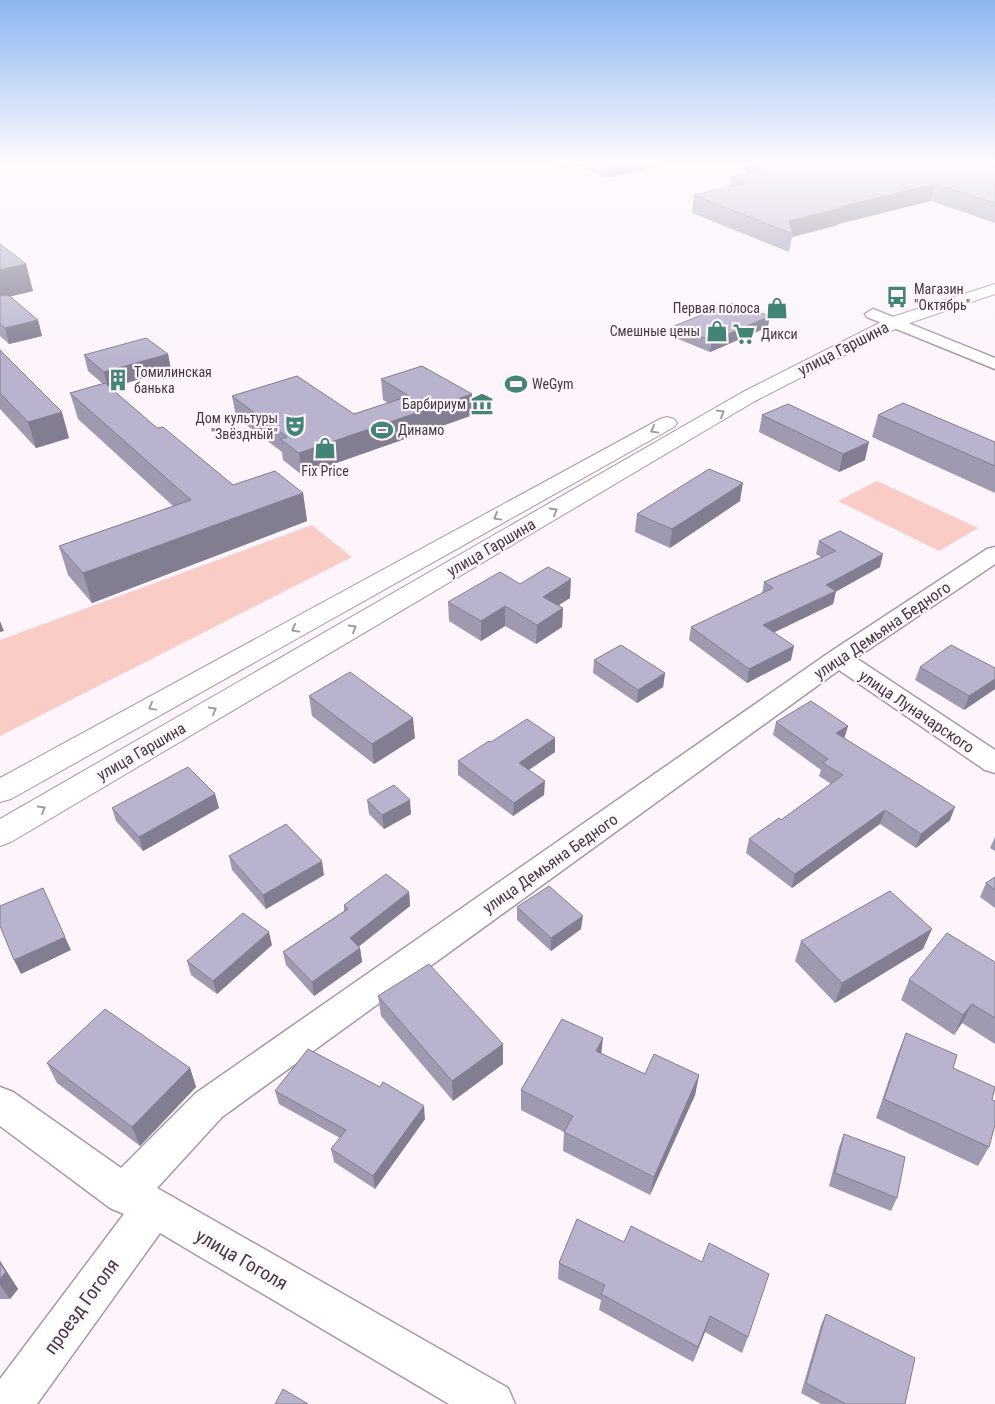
<svg xmlns="http://www.w3.org/2000/svg" width="995" height="1404" viewBox="0 0 995 1404" font-family="'Roboto Condensed',sans-serif">
	<style>
		.green { fill: #faccc6 }
		.lines { fill: none; stroke-linecap: round; stroke-linejoin: round }
		.minor-casing { stroke: #ab96aa; stroke-width: 3 }
		.major-casing { stroke: #ab96aa; stroke-width: 2 }
		.minor { fill: #fff; fill-rule: evenodd }
		.major { fill: #fff; fill-rule: evenodd }
		.wall { fill: #9f9ab0 }
		.shaded-wall { fill: #827d90 }
		.building { fill: #b9b3cd; stroke: #827d90 }
		.oneway { stroke: #a19ca0 }
		.labels { text-anchor: middle; stroke-width: 4.5; stroke-linejoin: round; paint-order: stroke }
		.far-poi-label { font-size: 14px; fill: #433a42; stroke: #fdf4fc; text-anchor: start }
		.street-label { font-size: 16px; fill: #433a42; stroke: #fdf4fc }
		.near-street-label { font-size: 19px; fill: #433a42; stroke: #fdf4fc }
	</style>
	<rect width="100%" height="100%" fill="#fdf4fc"/>
	<path class="green" d="M 877,481 L 978,528 L 939,551 L 838,501 Z
		M 312,525 L 352,557 L 0,736 L 0,640 Z"/>
	<g class="lines">
		<g class="minor-casing">
			<path id="minor" d="M 873,309 L 995,358 L 995,369 L 867,317 L 865,314 Z
				M 995,547 L 995,564 L 856,658 L 995,750 L 995,773 L 985,770 L 839,670 L 222,1117 L 157,1188 L 508,1388 L 515,1404 L 449,1404 L 160,1233 L 37,1404 L 0,1404 L 0,1379 L 124,1214 L 110,1208 L 0,1126 L 0,1087 L 13,1092 L 121,1168 L 196,1093 L 830,652 L 987,549 Z"/>
		</g>
		<g class="major-casing">
			<path id="major" d="M 995,284 L 995,294 L 901,326 L 755,401 L 11,842 L 0,846 L 0,819 L 741,393 L 889,318 Z
				M 667,417 L 674,419 L 677,423 L 674,427 L 11,799 L 0,802 L 0,778 L 660,419 Z"/>
		</g>
		<use href="#minor" class="minor"/>
		<use href="#major" class="major"/>
	</g>
	<path class="wall" d="M 553,164 L 571,164 L 569,170 Z
		M 574,164 L 666,164 L 607,178 Z
		M 747,164 L 995,164 L 995,223 L 931,201 L 838,224 L 838,225 L 792,237 L 789,252 L 692,213 L 694,195 L 729,187 L 731,177 L 745,174 Z
		M 0,244 L 33,291 L 10,296 L 38,320 L 42,336 L 9,344 L 0,336 Z
		M 674,326 L 768,327 L 710,352 L 673,337 Z
		M 0,350 L 69,438 L 36,448 L 0,409 Z
		M 168,354 L 171,370 L 110,388 L 157,428 L 233,485 L 303,493 L 307,521 L 92,603 L 68,575 L 59,546 L 173,506 L 78,419 L 70,393 L 103,384 L 88,371 L 84,355 Z
		M 381,379 L 473,415 L 302,475 L 283,460 L 282,452 L 236,417 L 232,396 L 354,414 L 388,403 L 383,400 Z
		M 762,415 L 865,460 L 839,472 L 759,432 Z
		M 878,415 L 995,442 L 995,493 L 872,437 Z
		M 740,501 L 670,548 L 635,532 L 637,514 Z
		M 819,541 L 880,567 L 836,591 L 833,604 L 773,633 L 791,660 L 747,683 L 689,640 L 691,627 L 762,594 L 764,582 L 821,557 L 816,554 Z
		M 520,584 L 570,598 L 558,605 L 563,608 L 562,627 L 536,644 L 505,626 L 481,641 L 449,621 L 448,602 Z
		M 594,660 L 665,673 L 663,687 L 637,703 L 593,673 Z
		M 920,667 L 995,668 L 995,689 L 964,710 L 915,680 Z
		M 309,696 L 415,738 L 374,764 L 312,716 Z
		M 776,722 L 848,726 L 844,738 L 950,820 L 916,848 L 880,824 L 792,888 L 746,853 L 749,839 L 781,820 L 831,784 L 819,776 L 821,770 L 773,735 Z
		M 491,742 L 555,752 L 529,770 L 544,795 L 513,816 L 458,775 L 458,761 Z
		M 215,794 L 219,808 L 143,851 L 116,821 L 112,808 Z
		M 367,800 L 411,814 L 384,829 L 369,814 Z
		M 995,837 L 995,851 L 990,848 Z
		M 229,856 L 324,875 L 266,909 L 232,870 Z
		M 995,877 L 995,908 L 980,897 L 986,883 Z
		M 409,892 L 410,906 L 358,946 L 360,948 L 362,962 L 314,996 L 286,965 L 283,952 L 344,911 L 344,905 Z
		M 517,907 L 581,929 L 551,951 L 517,920 Z
		M 801,941 L 923,949 L 835,1003 L 795,961 Z
		M 272,945 L 217,994 L 191,975 L 187,961 Z
		M 995,962 L 995,1044 L 962,1023 L 954,1035 L 901,1000 L 909,980 Z
		M 378,996 L 503,1064 L 453,1101 L 381,1016 Z
		M 906,1033 L 953,1068 L 992,1100 L 989,1147 L 978,1166 L 876,1118 L 898,1053 Z
		M 602,1054 L 645,1074 L 699,1075 L 695,1095 L 650,1195 L 563,1151 L 564,1132 L 521,1110 L 521,1090 Z
		M 47,1063 L 190,1068 L 196,1087 L 140,1146 L 57,1083 Z
		M 275,1091 L 425,1119 L 375,1189 L 334,1162 L 331,1149 L 340,1138 L 279,1104 Z
		M 844,1134 L 897,1198 L 891,1211 L 829,1186 L 839,1147 Z
		M 577,1219 L 748,1337 L 742,1353 L 705,1332 L 693,1362 L 599,1310 L 601,1300 L 558,1279 L 559,1263 Z
		M 0,1261 L 18,1289 L 10,1299 L 0,1299 Z
		M 826,1314 L 905,1404 L 821,1404 L 801,1393 L 821,1325 Z"/>
	<path class="shaded-wall" d="M 608,164 L 666,164 L 607,178 Z
		M 935,184 L 931,201 L 838,224 L 838,225 L 792,237 L 793,234 L 789,221 L 839,207 Z
		M 26,264 L 33,291 L 0,299 L 0,270 Z
		M 770,316 L 768,327 L 710,352 L 712,341 Z
		M 38,320 L 42,336 L 9,344 L 5,328 Z
		M 168,354 L 171,370 L 108,388 L 104,372 Z
		M 472,394 L 473,415 L 302,475 L 299,453 Z
		M 62,412 L 69,438 L 36,448 L 28,422 Z
		M 869,442 L 865,460 L 839,472 L 843,454 Z
		M 743,483 L 740,501 L 670,548 L 672,529 Z
		M 303,493 L 307,521 L 92,603 L 83,573 Z
		M 883,554 L 880,567 L 830,595 L 836,591 L 833,604 L 760,639 L 763,625 L 826,585 Z
		M 571,579 L 570,598 L 542,616 L 543,597 Z
		M 505,606 L 505,626 L 481,641 L 481,621 Z
		M 563,608 L 562,627 L 536,644 L 537,625 Z
		M 0,621 L 4,631 L 0,632 Z
		M 794,646 L 791,660 L 747,683 L 749,669 Z
		M 665,673 L 663,687 L 637,703 L 638,690 Z
		M 995,679 L 995,689 L 964,710 L 969,696 Z
		M 413,718 L 415,738 L 374,764 L 372,744 Z
		M 848,726 L 844,739 L 836,733 Z
		M 555,738 L 555,752 L 519,776 L 519,763 Z
		M 545,781 L 544,795 L 513,816 L 514,803 Z
		M 215,794 L 219,808 L 143,851 L 139,837 Z
		M 410,800 L 411,814 L 384,829 L 382,815 Z
		M 955,807 L 950,820 L 916,848 L 921,834 Z
		M 885,810 L 880,824 L 792,888 L 795,874 Z
		M 322,861 L 324,875 L 266,909 L 263,895 Z
		M 409,892 L 410,906 L 352,952 L 350,938 Z
		M 583,916 L 581,929 L 551,951 L 551,938 Z
		M 932,929 L 923,949 L 835,1003 L 842,983 Z
		M 269,932 L 272,945 L 217,994 L 213,981 Z
		M 65,937 L 71,950 L 21,974 L 14,960 Z
		M 360,948 L 362,962 L 314,996 L 312,982 Z
		M 972,1004 L 962,1023 L 954,1035 L 963,1015 Z
		M 603,1038 L 601,1057 L 596,1051 Z
		M 503,1044 L 503,1064 L 453,1101 L 452,1081 Z
		M 190,1068 L 196,1087 L 140,1146 L 132,1127 Z
		M 699,1075 L 695,1095 L 650,1195 L 654,1177 Z
		M 424,1106 L 425,1119 L 375,1189 L 373,1176 Z
		M 0,1261 L 18,1289 L 10,1299 L 0,1285 Z
		M 710,1316 L 705,1332 L 693,1362 L 698,1347 Z"/>
	<path class="building" d="M 754,164 L 995,164 L 995,203 L 935,184 L 839,207 L 841,208 L 789,221 L 793,234 L 694,195 L 747,183 L 731,177 L 769,169 Z
		M 0,244 L 26,264 L 0,270 Z
		M 8,295 L 38,320 L 5,328 L 0,324 L 0,296 Z
		M 732,303 L 770,316 L 712,341 L 674,326 Z
		M 146,338 L 168,354 L 104,372 L 84,355 Z
		M 0,350 L 62,412 L 28,422 L 0,393 Z
		M 422,366 L 472,394 L 299,453 L 280,439 L 287,437 L 232,396 L 297,376 L 354,414 L 409,396 L 381,379 Z
		M 105,383 L 157,428 L 163,427 L 233,485 L 275,471 L 303,493 L 83,573 L 59,546 L 191,500 L 70,393 Z
		M 903,403 L 995,442 L 995,466 L 878,415 Z
		M 788,404 L 869,442 L 843,454 L 762,415 Z
		M 709,469 L 743,483 L 672,529 L 637,514 Z
		M 840,531 L 883,554 L 826,585 L 836,591 L 763,625 L 794,646 L 749,669 L 691,627 L 773,588 L 764,582 L 836,551 L 819,541 Z
		M 548,567 L 571,579 L 543,597 L 563,608 L 537,625 L 505,606 L 481,621 L 448,602 L 500,572 L 520,584 Z
		M 621,645 L 665,673 L 638,690 L 594,660 Z
		M 951,645 L 995,668 L 995,679 L 969,696 L 920,667 Z
		M 350,672 L 413,718 L 372,744 L 309,696 Z
		M 811,701 L 848,726 L 836,733 L 955,807 L 921,834 L 885,810 L 795,874 L 749,839 L 779,818 L 781,820 L 843,775 L 823,763 L 828,759 L 776,722 Z
		M 527,719 L 555,738 L 519,763 L 545,781 L 514,803 L 458,761 L 489,741 L 491,742 Z
		M 188,767 L 215,794 L 139,837 L 112,808 Z
		M 394,785 L 410,800 L 382,815 L 367,800 Z
		M 286,824 L 322,861 L 263,895 L 229,856 Z
		M 386,874 L 409,892 L 350,938 L 360,948 L 312,982 L 283,952 L 348,909 L 344,905 Z
		M 995,877 L 995,890 L 986,883 Z
		M 549,886 L 583,916 L 551,938 L 517,907 Z
		M 43,888 L 65,937 L 14,960 L 0,926 L 0,906 Z
		M 890,891 L 932,929 L 842,983 L 801,941 Z
		M 243,913 L 269,932 L 213,981 L 187,961 Z
		M 947,933 L 995,962 L 995,1018 L 972,1004 L 963,1015 L 909,980 Z
		M 429,964 L 503,1044 L 452,1081 L 378,996 Z
		M 105,1009 L 190,1068 L 132,1127 L 47,1063 Z
		M 562,1019 L 603,1038 L 596,1051 L 645,1074 L 654,1054 L 699,1075 L 654,1177 L 564,1132 L 573,1116 L 521,1090 Z
		M 906,1033 L 957,1055 L 953,1068 L 995,1087 L 992,1100 L 995,1101 L 995,1125 L 989,1147 L 884,1099 Z
		M 308,1049 L 380,1087 L 383,1082 L 424,1106 L 373,1176 L 331,1149 L 346,1130 L 275,1091 Z
		M 844,1134 L 905,1157 L 897,1198 L 835,1173 Z
		M 577,1219 L 624,1242 L 631,1226 L 702,1262 L 709,1243 L 769,1274 L 748,1337 L 710,1316 L 698,1347 L 601,1294 L 605,1285 L 559,1263 Z
		M 0,1263 L 6,1272 L 0,1279 Z
		M 826,1314 L 915,1358 L 905,1404 L 846,1404 L 806,1383 Z
		M 283,1389 L 308,1404 L 275,1404 Z"/>
	<defs><path id="oneway-chevron" d="M-2-3.5L2.5 0L-2 3.5" fill="none" stroke-width="1.6" stroke-linecap="round" stroke-linejoin="round" transform="scale(1.25)"/></defs>
	<g class="oneway">
		<use href="#oneway-chevron" transform="translate(721 413) rotate(-30)"/>
		<use href="#oneway-chevron" transform="translate(654 430) rotate(151)"/>
		<use href="#oneway-chevron" transform="translate(554 511) rotate(-30)"/>
		<use href="#oneway-chevron" transform="translate(497 517) rotate(151)"/>
		<use href="#oneway-chevron" transform="translate(353 628) rotate(-30)"/>
		<use href="#oneway-chevron" transform="translate(295 629) rotate(151)"/>
		<use href="#oneway-chevron" transform="translate(152 707) rotate(151)"/>
		<use href="#oneway-chevron" transform="translate(213 710) rotate(-30)"/>
		<use href="#oneway-chevron" transform="translate(42 809) rotate(-30)"/>
	</g>
	<linearGradient id="sky" x2="0" y2="1"><stop stop-color="#8bb6f0"/><stop offset="0.45" stop-color="#fefafe"/><stop offset="1" stop-color="#fefafe" stop-opacity="0"/></linearGradient>
	<rect width="995" height="361" fill="url(#sky)"/>
	<defs>
		<g id="bus-bare" transform="scale(1.725)"><path d="M-5-6H5V4H4V6H2V4H-2V6H-4V4H-5ZM-3.5-4V0h7V-4ZM-3.5 1.2v1.5H-2V1.2ZM2 1.2v1.5H3.5V1.2Z" fill="#428576" stroke="#fdf4fc" stroke-width="2.5" paint-order="stroke"/></g>
		<g id="shop-bare" transform="scale(1.725)"><path d="M-5-2.5h2.3a2.7 3.5 0 0 1 5.4 0H5L5.5 6h-11ZM-1.5-2.5h3a1.5 2.3 0 0 0-3 0Z" fill="#428576" stroke="#fdf4fc" stroke-width="2.5" paint-order="stroke"/></g>
		<g id="supermarket-bare" transform="scale(1.725)"><path d="M-6-5.5h2.5l.6 2H6L4.5 2H-2.5L-4.4-4H-6ZM-1.5 3.2a1.3 1.3 0 1 0 .1 0ZM3 3.2a1.3 1.3 0 1 0 .1 0Z" fill="#428576" stroke="#fdf4fc" stroke-width="2.5" paint-order="stroke"/></g>
		<g id="building-bare" transform="scale(1.725)"><path d="M-4-6H4V6H1V3H-1V6H-4ZM-2.5-4.3h1.7v1.8h-1.7ZM.8-4.3h1.7v1.8H.8ZM-2.5-1h1.7V.8h-1.7ZM.8-1h1.7V.8H.8Z" fill="#428576" stroke="#fdf4fc" stroke-width="2.5" paint-order="stroke"/></g>
		<g id="stadium-bare" transform="scale(1.725)"><path d="M0-5a6.5 5 0 1 0 0 10a6.5 5 0 1 0 0-10ZM-3.5-1.8h7v3.6h-7Z" fill="#428576" stroke="#fdf4fc" stroke-width="2.5" paint-order="stroke"/></g>
		<g id="museum-bare" transform="scale(1.725)"><path d="M0-6L6-3V-2H-6V-3ZM-5-1h2V3h-2ZM-1-1h2V3h-2ZM3-1h2V3H3ZM-6 4H6V6H-6Z" fill="#428576" stroke="#fdf4fc" stroke-width="2.5" paint-order="stroke"/></g>
		<g id="theatre-bare" transform="scale(1.725)"><path d="M-5-5.5Q0-4 5-5.5V0Q5 5 0 6Q-5 5-5 0ZM-3.3-2.5H-1v1.5H-3.3ZM1-2.5H3.3v1.5H1ZM-2.8 1Q0 5.5 2.8 1Z" fill="#428576" stroke="#fdf4fc" stroke-width="2.5" paint-order="stroke"/></g>
	</defs>
	<g fill-rule="evenodd">
		<use href="#bus-bare" x="897" y="297"/>
		<use href="#shop-bare" x="777" y="308"/>
		<use href="#shop-bare" x="717" y="331"/>
		<use href="#supermarket-bare" x="744" y="334"/>
		<use href="#building-bare" x="118" y="380"/>
		<use href="#stadium-bare" x="516" y="384"/>
		<use href="#museum-bare" x="482" y="404"/>
		<use href="#theatre-bare" x="295" y="426"/>
		<use href="#stadium-bare" x="382" y="430"/>
		<use href="#shop-bare" x="325" y="448"/>
	</g>
	<g class="labels">
		<g class="far-poi-label">
			<text x="914" y="294">Магазин<tspan x="914" dy="16">"Октябрь"</tspan></text>
			<text x="760" y="313" text-anchor="end">Первая полоса</text>
			<text x="700" y="336" text-anchor="end">Смешные цены</text>
			<text x="761" y="339">Дикси</text>
			<text x="134" y="377">Томилинская<tspan x="134" dy="16">банька</tspan></text>
			<text x="532" y="389">WeGym</text>
			<text x="466" y="409" text-anchor="end">Барбириум</text>
			<text x="278" y="423" text-anchor="end">Дом культуры<tspan x="278" dy="16">"Звёздный"</tspan></text>
			<text x="398" y="435">Динамо</text>
			<text x="325" y="476" text-anchor="middle">Fix Price</text>
		</g>
		<g class="street-label">
			<text transform="translate(843 348) rotate(-27)" y="6">улица Гаршина</text>
			<text transform="translate(491 547) rotate(-30)" y="6">улица Гаршина</text>
			<text transform="translate(882 630) rotate(-34)" y="6">улица Демьяна Бедного</text>
			<text transform="translate(917 711) rotate(34)" y="6">улица Луначарского</text>
			<text transform="translate(141 751) rotate(-30)" y="6">улица Гаршина</text>
			<text transform="translate(550 863) rotate(-35)" y="6">улица Демьяна Бедного</text>
		</g>
		<g class="near-street-label">
			<text transform="translate(242 1259) rotate(30)" y="7">улица Гоголя</text>
			<text transform="translate(81 1306) rotate(-54)" y="7">проезд Гоголя</text>
		</g>
	</g>
</svg>
